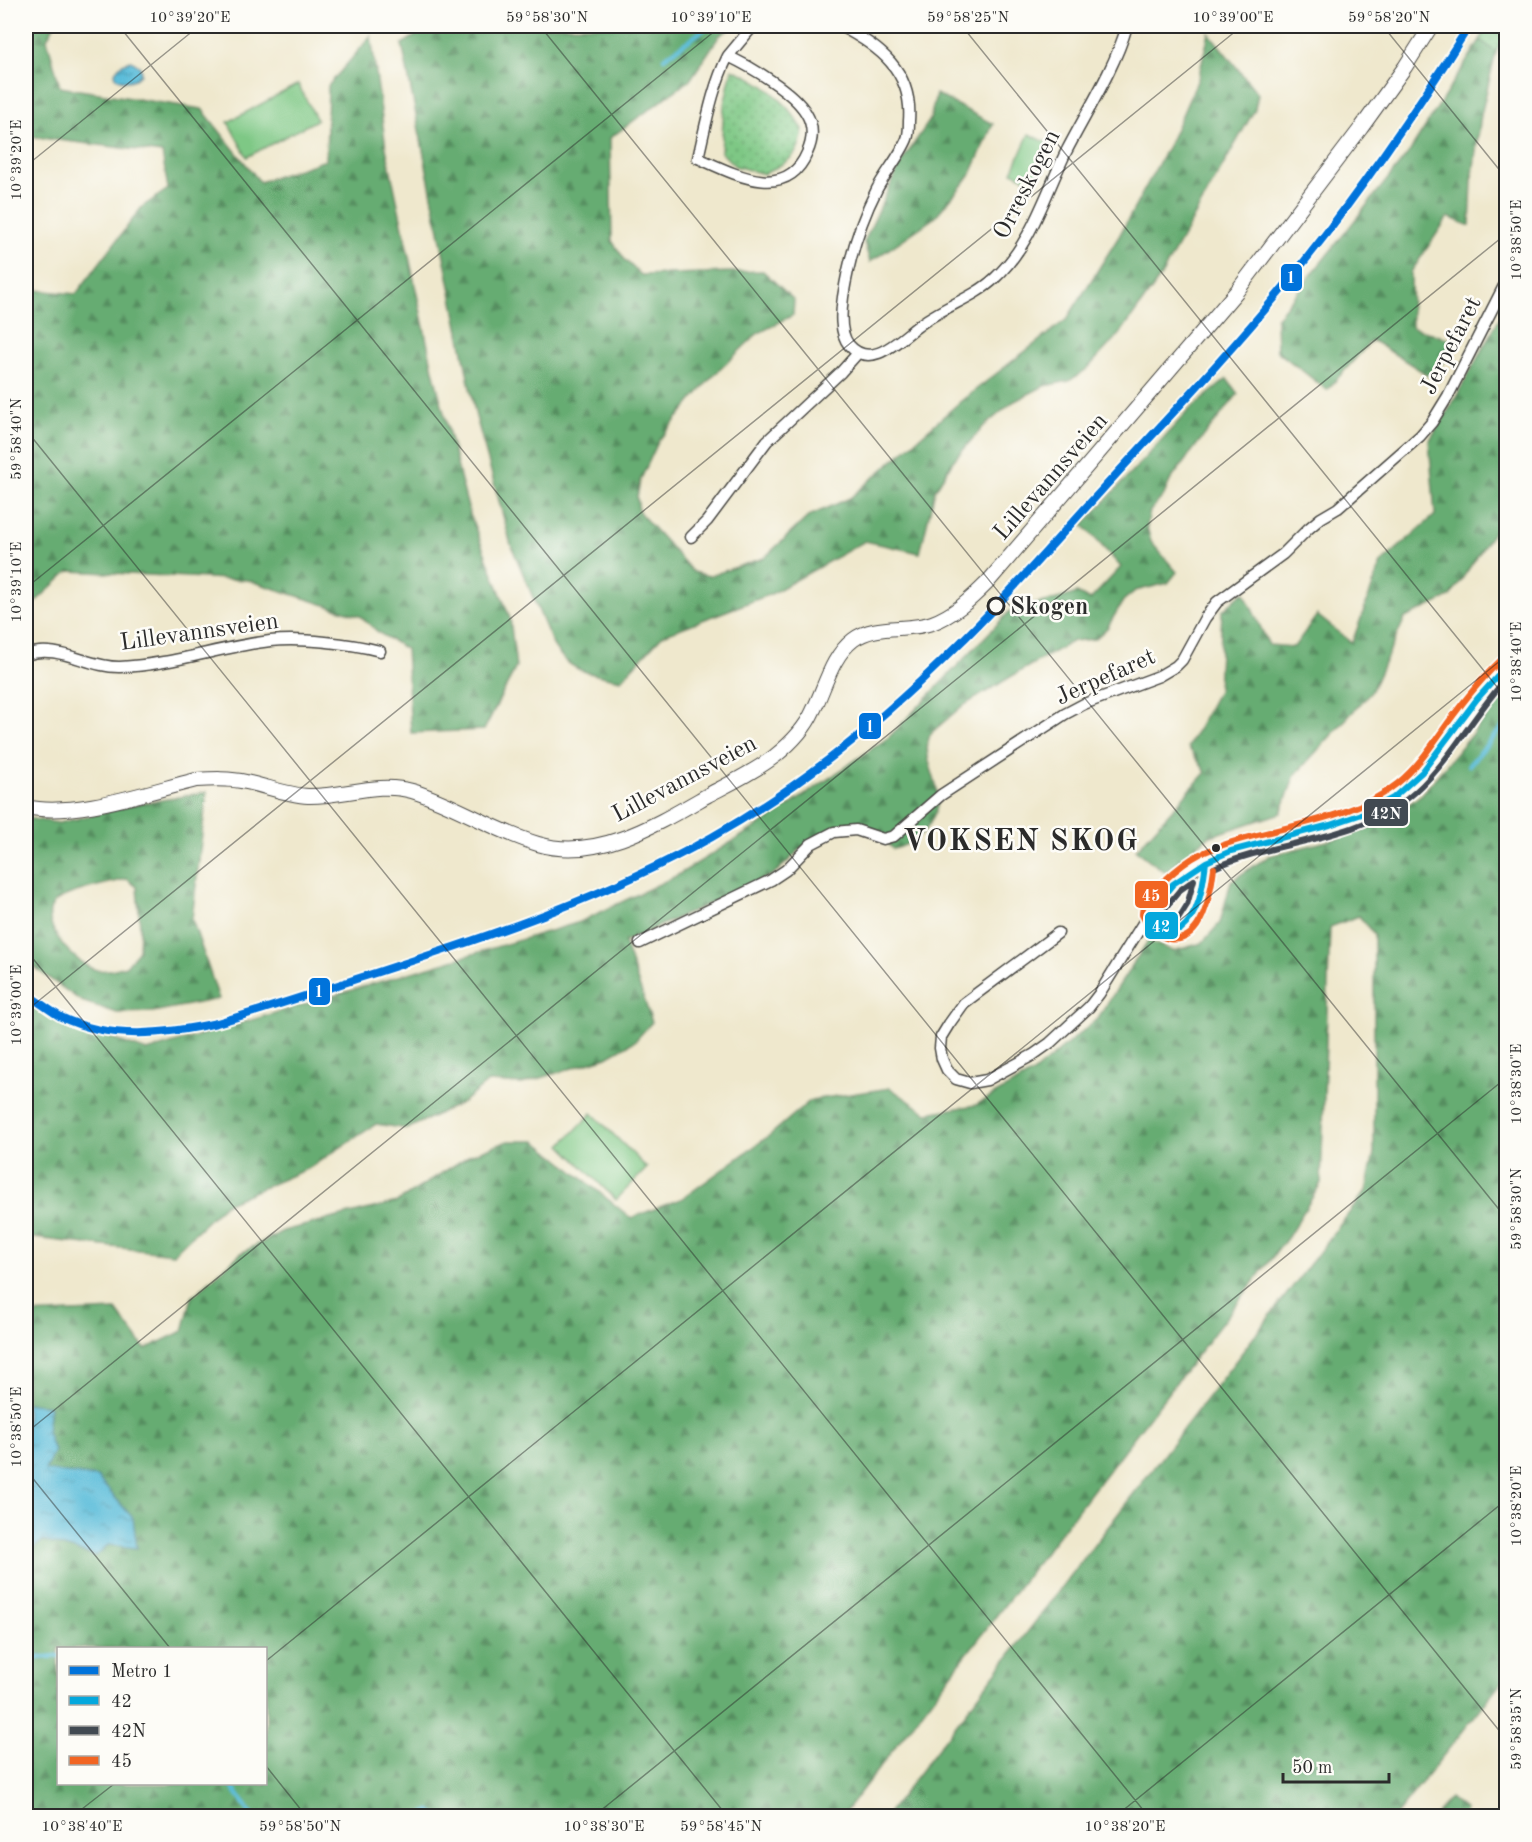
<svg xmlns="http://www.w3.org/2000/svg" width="1532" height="1842" viewBox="0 0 1532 1842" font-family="'Old Standard TT',serif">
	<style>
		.green { fill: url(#green-dots); stroke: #547a58; stroke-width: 1.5 }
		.forest { fill: url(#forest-firs); stroke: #486c4e; stroke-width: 1.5; fill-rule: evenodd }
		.pitch { fill: #7ec885; stroke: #547a58; stroke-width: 1.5 }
		.water { fill: url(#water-ripples); stroke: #447482; stroke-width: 1.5 }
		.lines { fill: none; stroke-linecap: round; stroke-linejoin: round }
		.stream { stroke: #5cbdda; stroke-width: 4.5 }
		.minor-casing { stroke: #484743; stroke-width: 13 }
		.tertiary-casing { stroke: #484743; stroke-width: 16 }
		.minor { stroke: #fff; stroke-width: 10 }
		.tertiary { stroke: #fff; stroke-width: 14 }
		.bus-1-casing { stroke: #fdfcf7; stroke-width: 10 }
		.bus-2-casing { stroke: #fdfcf7; stroke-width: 10 }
		.bus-3-casing { stroke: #fdfcf7; stroke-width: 10 }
		.bus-1 { stroke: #04a8dd; stroke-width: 6 }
		.bus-2 { stroke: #424a52; stroke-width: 6 }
		.bus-3 { stroke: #f26522; stroke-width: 6 }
		.metro-1-casing { stroke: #fdfcf7; stroke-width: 12 }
		.metro-1 { stroke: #0073db; stroke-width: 8 }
		.ticks { fill: none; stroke: #2b2b2b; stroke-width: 1.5; stroke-opacity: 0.45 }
		.stop-dot { fill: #fdfcf7; stroke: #2b2b2b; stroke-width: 3 }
		.bus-dot { fill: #2b2b2b; stroke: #fdfcf7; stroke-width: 2 }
		.labels { text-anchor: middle; stroke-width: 5; stroke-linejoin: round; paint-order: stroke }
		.street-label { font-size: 24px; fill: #2b2b2b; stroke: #fdfcf7 }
		.stop-label { font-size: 24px; font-weight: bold; fill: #2b2b2b; stroke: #fdfcf7; text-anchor: start }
		.district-label { font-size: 30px; font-weight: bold; letter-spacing: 1.5px; fill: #2b2b2b; stroke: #fdfcf7 }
		.line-badge { stroke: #fdfcf7; stroke-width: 2 }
		.badge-label { font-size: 16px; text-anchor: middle; font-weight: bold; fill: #fff }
		.neatline { fill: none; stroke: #2b2b2b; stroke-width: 2 }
		.ticks-label { font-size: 15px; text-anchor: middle; fill: #2b2b2b }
	</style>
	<defs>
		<pattern id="green-dots" width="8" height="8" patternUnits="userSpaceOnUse" patternTransform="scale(1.5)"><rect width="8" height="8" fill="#7ec885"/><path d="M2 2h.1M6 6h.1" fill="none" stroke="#67a36d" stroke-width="1.8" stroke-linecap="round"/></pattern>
		<pattern id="forest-firs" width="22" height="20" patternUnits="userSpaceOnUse" patternTransform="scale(1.5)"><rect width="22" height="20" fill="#66ac72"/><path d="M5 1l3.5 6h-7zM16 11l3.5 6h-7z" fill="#548c5e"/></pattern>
		<pattern id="water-ripples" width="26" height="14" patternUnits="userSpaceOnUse" patternTransform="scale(1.5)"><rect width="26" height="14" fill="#5cbdda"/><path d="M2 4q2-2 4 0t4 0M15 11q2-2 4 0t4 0" fill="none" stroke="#4c9ab1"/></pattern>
	</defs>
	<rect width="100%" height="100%" fill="#fdfcf7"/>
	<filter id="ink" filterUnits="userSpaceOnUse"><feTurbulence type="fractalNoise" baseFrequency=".0167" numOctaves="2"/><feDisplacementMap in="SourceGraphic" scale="12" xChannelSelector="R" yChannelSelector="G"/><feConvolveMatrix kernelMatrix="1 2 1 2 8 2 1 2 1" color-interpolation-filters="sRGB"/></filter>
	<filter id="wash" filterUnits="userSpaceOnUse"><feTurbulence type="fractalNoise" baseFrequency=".008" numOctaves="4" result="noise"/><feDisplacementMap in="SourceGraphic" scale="24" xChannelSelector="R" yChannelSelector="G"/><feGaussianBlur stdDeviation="1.35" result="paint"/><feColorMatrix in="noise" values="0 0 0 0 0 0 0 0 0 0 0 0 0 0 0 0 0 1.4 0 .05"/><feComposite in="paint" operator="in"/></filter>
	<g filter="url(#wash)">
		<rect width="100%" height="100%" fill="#efe8cd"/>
		<path class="green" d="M 1488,26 L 1506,26 L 1506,36 L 1496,52 L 1480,40 Z
			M 732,69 C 767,83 782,98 803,129 C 800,157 788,162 764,174 L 735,166 L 721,152 L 724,105 Z"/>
		<path class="forest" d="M 26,26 L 54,26 L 47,39 L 60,87 L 202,109 L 260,182 L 326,160 L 328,86 L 371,36 L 386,148 L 433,370 L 469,512 L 510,618 L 516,667 L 484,730 L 411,733 L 406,649 L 379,633 L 360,616 L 247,580 L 69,571 L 32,605 L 26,606 L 26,289 L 76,294 L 142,207 L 168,189 L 162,153 L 26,136 Z
			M 431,26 L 735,26 L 720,35 L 690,80 L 610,138 L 612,241 L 625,260 L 641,275 L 763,271 L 794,300 L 793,315 L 757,334 L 710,379 L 659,440 L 640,481 L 637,497 L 639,512 L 693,572 L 709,576 L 764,558 L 809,516 L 850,498 L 961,401 L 1067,319 L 1118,238 L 1169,144 L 1198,79 L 1209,33 L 1258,94 L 1255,109 L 1159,279 L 1122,331 L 1087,369 L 1069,381 L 1044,386 L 1013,402 L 983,427 L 953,461 L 935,490 L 920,553 L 865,541 L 771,594 L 663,635 L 621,680 C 590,673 571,674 553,645 L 511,545 L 475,413 L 402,44 Z
			M 1480,40 L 1496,52 L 1481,115 L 1472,181 L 1470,226 L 1448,217 L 1411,272 L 1412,327 L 1451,340 L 1445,360 L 1431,377 L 1372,340 L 1327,390 L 1277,351 L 1276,319 L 1410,151 Z
			M 936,94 L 993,124 L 970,176 L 934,218 L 870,262 L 864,242 L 900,164 L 930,120 Z
			M 1506,306 L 1506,513 L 1450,597 L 1405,618 L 1371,692 L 1295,775 L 1281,813 L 1208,837 L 1165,872 L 1136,850 L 1206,772 L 1188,747 L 1218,691 L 1222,611 L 1244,592 L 1269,645 L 1294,647 L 1317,615 L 1352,643 L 1381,563 L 1435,515 L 1429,441 L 1451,406 Z
			M 1227,379 L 1238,394 L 1199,442 L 1170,481 L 1164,495 L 1150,511 L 1147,527 L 1151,542 L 1177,572 L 1168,583 L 1135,591 L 1123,601 L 1107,628 L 1095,639 L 1073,641 L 1017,673 L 961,707 L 931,733 C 917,760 948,786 934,815 C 930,823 928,829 921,834 C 911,841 905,847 893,849 C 888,845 886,838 882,834 C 877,829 866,827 859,827 C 814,824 803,851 772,875 L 624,942 L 652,1022 L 635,1041 L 607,1057 L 522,1084 L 488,1082 L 463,1102 L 407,1129 L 376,1124 L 309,1168 L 225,1204 L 173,1254 L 26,1237 L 26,997 L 42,1013 L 147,1051 L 580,922 L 678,875 L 774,816 L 889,737 L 1011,610 C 1033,604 1055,601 1077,593 L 1090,600 L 1121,567 L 1083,525 L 1189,410 Z
			M 1506,693 L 1506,1677 L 1395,1816 L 886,1816 L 1366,1191 L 1374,1153 L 1374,935 L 1359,916 L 1330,927 L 1321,1183 L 1288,1237 L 842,1816 L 26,1816 L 26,1606 L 32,1591 L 35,1577 L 27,1571 L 26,1553 L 43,1541 L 96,1556 L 108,1545 L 137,1548 L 45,1470 L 54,1451 L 47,1432 L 50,1406 L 26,1403 L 26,1314 L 116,1310 L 145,1349 L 183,1331 L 192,1297 L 241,1253 L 283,1231 L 397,1202 L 470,1155 L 508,1141 L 536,1141 L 631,1218 L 683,1198 L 770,1135 L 811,1100 L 890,1088 L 927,1113 L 976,1105 L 1033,1073 L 1098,1018 L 1148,941 L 1173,951 L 1202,943 L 1220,923 L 1231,881 L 1269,856 L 1354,834 L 1389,819 L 1422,794 ZM 58,1648 L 266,1648 L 266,1784 L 58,1784 Z
			M 207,792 L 192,919 L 219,999 L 153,1012 L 117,1013 L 81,1001 L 35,968 L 26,955 L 26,818 L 59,823 L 134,805 ZM 127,879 L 137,887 L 140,927 L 139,950 L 126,966 C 118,968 107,972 98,970 C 78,968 33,920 56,901 C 69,891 110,883 127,879 Z
			M 1450,1798 L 1466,1811 L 1464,1816 L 1435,1816 Z"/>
		<path class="pitch" d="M 298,84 L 317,120 L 247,157 L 228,122 Z
			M 1029,134 L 1052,145 L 1035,183 L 1012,172 Z
			M 592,1113 L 647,1168 L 616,1200 L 561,1145 Z"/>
		<path class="water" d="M 132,61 L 140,67 L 141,74 C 135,81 125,83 116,78 L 115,72 C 119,65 124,62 132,61 Z
			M 26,1403 L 50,1406 L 47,1432 L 54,1451 L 45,1470 L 97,1477 L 133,1518 L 137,1548 L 108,1545 L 96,1556 L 43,1541 L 26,1553 Z"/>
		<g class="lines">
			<path class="stream" d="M 664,58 L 709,26
				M 1469,765 L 1506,723
				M 26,1659 L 58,1656
				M 231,1784 L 252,1816
				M 420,1816 L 430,1811 L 437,1816
				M 655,1816 L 677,1815 L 679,1816"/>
		</g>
	</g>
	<g filter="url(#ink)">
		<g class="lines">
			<g class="minor-casing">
				<path id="minor" d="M 840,26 C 879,46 913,71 909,121 C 909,126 909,134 907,139 C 901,154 885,174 877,189 C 859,224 849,259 843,297 C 841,312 839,333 849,345 C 871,371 900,339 918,326 C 942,307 974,298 995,278 C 1031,245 1045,195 1066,152 C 1087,111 1114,70 1127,26
					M 728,56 C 751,67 793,91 806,113 C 814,126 813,140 807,153 C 786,203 732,173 698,158 C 706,124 712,88 728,56 Z
					M 728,56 L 753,26
					M 691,537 L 707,521 L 767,441 L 841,372 L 858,353
					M 26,655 C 57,643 89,668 120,667 C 171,665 220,647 270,641 C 301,638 350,643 380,651
					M 1058,933 L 964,1003 L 949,1024 L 941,1037 L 940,1048 L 942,1059 L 947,1070 L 956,1079 L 970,1083 L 987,1080 L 1033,1055 L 1050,1043 L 1089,1007 L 1099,994 L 1150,912
					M 640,943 L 771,880 L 786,870 L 811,844 L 834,832 L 856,830 L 883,839 L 894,836 L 941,795 L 1065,714 L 1084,704 L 1159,676 L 1176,666 L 1182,660 L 1205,618 L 1217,602 L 1283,554 L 1308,529 L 1321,518 L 1338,508 L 1420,436 L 1432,422 L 1448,396 L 1506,282"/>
			</g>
			<g class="tertiary-casing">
				<path id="tertiary" d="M 26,807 C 74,818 147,792 196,780 C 212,779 230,778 246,782 C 266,786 287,795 308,796 C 343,797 377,781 412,791 C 455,804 494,831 538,844 C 597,862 659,823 708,795 C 731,783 754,772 775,756 C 790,744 805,729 813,711 C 825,688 831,657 853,640 C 875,623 907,632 932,623 C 954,615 971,599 987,583 L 1237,291 L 1361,128 L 1405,67 L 1431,26
					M 1150,912 C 1206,823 1315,850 1393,798 C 1422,779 1441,747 1462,719 C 1475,701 1490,683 1506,667"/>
			</g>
			<use href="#minor" class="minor"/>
			<use href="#tertiary" class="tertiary"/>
			<g class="bus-1-casing">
				<path id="bus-1" d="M 1206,862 C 1203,885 1200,914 1180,930 C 1165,931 1157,925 1150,912 L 1173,884 Z
					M 1206,862 L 1231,851 L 1330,825 L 1362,814 L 1393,798 L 1422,772 L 1477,699 L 1506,667"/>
			</g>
			<g class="bus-2-casing">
				<path id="bus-2" d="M 1214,868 C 1276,840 1352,842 1407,799 C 1446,769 1472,716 1506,679
					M 1194,880 L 1187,905 L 1177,921 L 1166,919 L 1161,913 L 1180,890 Z"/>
			</g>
			<g class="bus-3-casing">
				<path id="bus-3" d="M 1205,852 C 1265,826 1348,824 1398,783 C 1418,767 1432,745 1447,724 C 1463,702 1480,680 1500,661
					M 1200,854 C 1184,862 1140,897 1142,915 C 1148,927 1156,936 1169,939 C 1203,945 1211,892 1214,868"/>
			</g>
			<use href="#bus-1" class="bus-1"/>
			<use href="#bus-2" class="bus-2"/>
			<use href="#bus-3" class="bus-3"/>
			<g class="metro-1-casing">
				<path id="metro-1" d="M 26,994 C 38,1001 49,1010 61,1017 C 110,1041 166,1034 217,1023 C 270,1008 322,990 375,973 C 490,936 606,897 712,837 C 803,786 885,718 959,644 C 1008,596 1053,543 1100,492 C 1163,423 1228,355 1287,283 C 1354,201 1413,115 1469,26"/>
			</g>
			<use href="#metro-1" class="metro-1"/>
		</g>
	</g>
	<path class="ticks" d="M 119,26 L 1506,1739M 540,26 L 1506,1218M 962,26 L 1506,698M 1383,26 L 1506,178M 26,166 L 199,26M 26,430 L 1148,1816M 26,588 L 721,26M 26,950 L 727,1816M 26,1011 L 1242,26M 26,1433 L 1506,234M 26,1470 L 170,1648M 266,1661 L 1506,656M 266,1766 L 306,1816M 73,1816 L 114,1784M 594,1816 L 1506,1078M 1116,1816 L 1506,1500"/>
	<circle class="stop-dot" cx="996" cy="606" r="8"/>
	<circle class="bus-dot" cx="1216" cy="848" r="5"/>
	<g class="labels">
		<g class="street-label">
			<text transform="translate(1026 184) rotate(-63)" y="8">Orreskogen</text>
			<text transform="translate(1450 345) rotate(-63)" y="8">Jerpefaret</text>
			<text transform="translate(1050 476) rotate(-49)" y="8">Lillevannsveien</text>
			<text transform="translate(199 631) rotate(-8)" y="8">Lillevannsveien</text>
			<text transform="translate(1105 676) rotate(-24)" y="8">Jerpefaret</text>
			<text transform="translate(684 778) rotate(-28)" y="8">Lillevannsveien</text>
		</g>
		<g class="stop-label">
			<text x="1010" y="614">Skogen</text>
		</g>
		<g class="district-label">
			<text x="1021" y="850">VOKSEN SKOG</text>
		</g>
	</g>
	<g class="line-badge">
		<rect x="1280" y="263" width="23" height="29" rx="6" fill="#0073db"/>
		<rect x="858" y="712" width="24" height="28" rx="6" fill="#0073db"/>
		<rect x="1363" y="798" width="46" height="29" rx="6" fill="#424a52"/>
		<rect x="1134" y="880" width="35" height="29" rx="6" fill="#f26522"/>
		<rect x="1144" y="911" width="35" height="29" rx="6" fill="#04a8dd"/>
		<rect x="308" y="977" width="23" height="29" rx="6" fill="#0073db"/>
	</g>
	<g class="badge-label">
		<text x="1291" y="283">1</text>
		<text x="870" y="732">1</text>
		<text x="1386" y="819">42N</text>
		<text x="1151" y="901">45</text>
		<text x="1161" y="932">42</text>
		<text x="319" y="997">1</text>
	</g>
	<rect width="1532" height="1842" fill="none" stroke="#fdfcf7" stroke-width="66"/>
	<rect x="57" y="1647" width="210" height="138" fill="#fdfcf7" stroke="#a9a8a5" stroke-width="1.5"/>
	<rect x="69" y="1666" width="30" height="9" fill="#0073db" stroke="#a9a8a5" stroke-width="1.5"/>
	<text x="111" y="1677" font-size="18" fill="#2b2b2b">Metro 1</text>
	<rect x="69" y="1696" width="30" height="9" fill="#04a8dd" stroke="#a9a8a5" stroke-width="1.5"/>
	<text x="111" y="1707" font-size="18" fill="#2b2b2b">42</text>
	<rect x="69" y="1726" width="30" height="9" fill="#424a52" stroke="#a9a8a5" stroke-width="1.5"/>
	<text x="111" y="1737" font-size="18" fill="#2b2b2b">42N</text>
	<rect x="69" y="1756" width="30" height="9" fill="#f26522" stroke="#a9a8a5" stroke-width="1.5"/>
	<text x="111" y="1767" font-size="18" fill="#2b2b2b">45</text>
	<path d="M1283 1773v9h106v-9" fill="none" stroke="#2b2b2b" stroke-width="3"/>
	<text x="1292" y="1773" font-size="18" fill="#2b2b2b" stroke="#fdfcf7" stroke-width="4.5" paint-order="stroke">50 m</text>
	<rect x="33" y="33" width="1466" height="1776" class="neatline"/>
	<g class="ticks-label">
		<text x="190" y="22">10°39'20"E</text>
		<text x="547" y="22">59°58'30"N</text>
		<text x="711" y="22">10°39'10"E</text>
		<text x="968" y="22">59°58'25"N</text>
		<text x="1233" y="22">10°39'00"E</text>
		<text x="1389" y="22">59°58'20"N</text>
		<text transform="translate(16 160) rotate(-90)" y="5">10°39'20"E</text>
		<text transform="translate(1516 240) rotate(-90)" y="5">10°38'50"E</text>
		<text transform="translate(16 439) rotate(-90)" y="5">59°58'40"N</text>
		<text transform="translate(16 582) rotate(-90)" y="5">10°39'10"E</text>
		<text transform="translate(1516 662) rotate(-90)" y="5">10°38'40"E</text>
		<text transform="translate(16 1005) rotate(-90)" y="5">10°39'00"E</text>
		<text transform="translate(1516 1084) rotate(-90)" y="5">10°38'30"E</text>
		<text transform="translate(1516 1209) rotate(-90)" y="5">59°58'30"N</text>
		<text transform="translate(16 1427) rotate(-90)" y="5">10°38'50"E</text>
		<text transform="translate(1516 1506) rotate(-90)" y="5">10°38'20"E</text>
		<text transform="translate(1516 1729) rotate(-90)" y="5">59°58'35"N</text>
		<text x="82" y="1831">10°38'40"E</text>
		<text x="300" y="1831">59°58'50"N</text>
		<text x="604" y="1831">10°38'30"E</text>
		<text x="721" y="1831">59°58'45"N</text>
		<text x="1125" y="1831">10°38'20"E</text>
	</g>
</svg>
